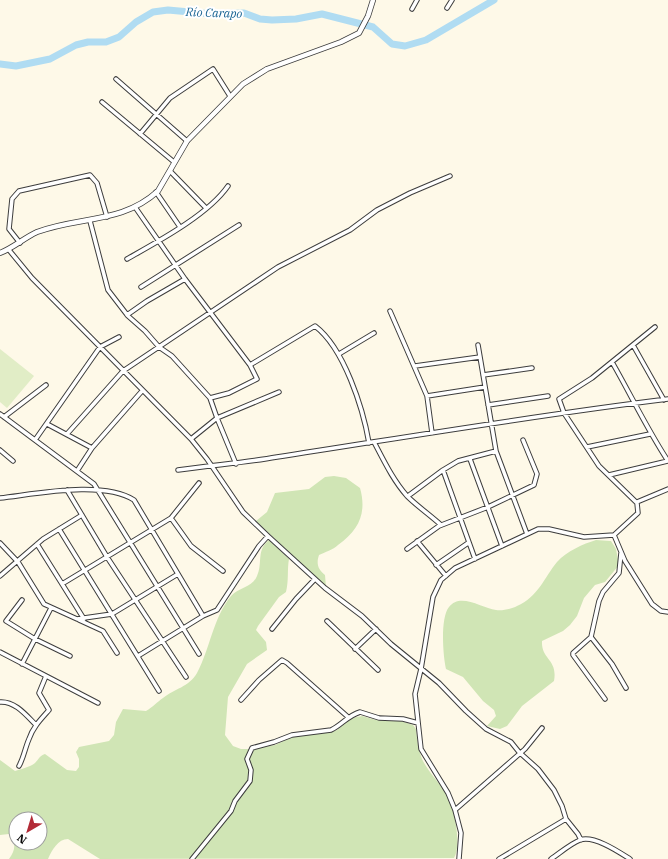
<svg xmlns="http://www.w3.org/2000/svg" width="668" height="859" viewBox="0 0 668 859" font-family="'IBM Plex Serif',serif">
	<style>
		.green { fill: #d0e5b5; fill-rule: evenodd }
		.pitch { fill: #e1edc6 }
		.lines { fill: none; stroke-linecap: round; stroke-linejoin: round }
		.river { stroke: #b0dcf2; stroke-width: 7 }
		.minor-casing { stroke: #3d3d3d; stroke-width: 5.5 }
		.tertiary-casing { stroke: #3d3d3d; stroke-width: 6 }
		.minor { stroke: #fff; stroke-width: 3.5 }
		.tertiary { stroke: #fff; stroke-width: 4.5 }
		.labels { text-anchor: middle; stroke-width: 4; stroke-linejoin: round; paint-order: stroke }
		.water-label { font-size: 12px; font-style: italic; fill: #1b6594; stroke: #fff }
	</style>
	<rect width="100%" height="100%" fill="#fef9e8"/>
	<path class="green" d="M 334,476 L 346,478 L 360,488 C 367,513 359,530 338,545 C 333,550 325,552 319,555 C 316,564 318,569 325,575 L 326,587 L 256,521 L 267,512 L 275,493 L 309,489 L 325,477 Z
		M 269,540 L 289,559 C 287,570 289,580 286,592 L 279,597 L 258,626 L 256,630 L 266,642 L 267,650 L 247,664 L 228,697 L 225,735 L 233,746 L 241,749 L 254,749 L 275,745 L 292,737 L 331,732 L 337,730 L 352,718 L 362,716 L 376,720 L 401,721 L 413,725 L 416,729 C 417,739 418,749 422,759 C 428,772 440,783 447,795 C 454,807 462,845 454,858 L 100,859 L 68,839 C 58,839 52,850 48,859 L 9,859 C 16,849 16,844 9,834 L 0,835 L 0,760 L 15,771 C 21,769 30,767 35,763 C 39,759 39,756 45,754 L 67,770 L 76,771 L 79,767 L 79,759 L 76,752 L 79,747 L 109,741 L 114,735 L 116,722 L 123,709 L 146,711 C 153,707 157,702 163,698 C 174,689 189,687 197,673 C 210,649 213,618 231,596 C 239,587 252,588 257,576 C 263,563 256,550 269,540 ZM 16,819 L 40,819 L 40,843 L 16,843 Z
		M 596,540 L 611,541 L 616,549 L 619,565 L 605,582 L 595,585 L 584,598 L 577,616 L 570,625 L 563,631 L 542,641 C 541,660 558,659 554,681 L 522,706 L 507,726 L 500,729 L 487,726 L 496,716 L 494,710 L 483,701 L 463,677 L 446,669 C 443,656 440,618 449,607 C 460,592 482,608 496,610 C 502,611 512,609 517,606 C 538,597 544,578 557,562 C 567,551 583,544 596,540 Z"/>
	<path class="pitch" d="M 0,349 L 34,376 L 7,408 L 0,402 Z"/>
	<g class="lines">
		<path class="river" d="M 0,64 L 16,66 L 50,59 L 76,45 L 88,42 L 106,42 L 119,37 L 136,22 L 153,12 L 168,10 L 212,14 L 244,13 L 260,19 L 272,20 L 296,19 L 322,14 L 373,27 L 392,44 L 405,46 L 426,40 L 494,0"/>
		<g class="minor-casing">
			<path id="minor" d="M 447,8 L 452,0
				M 412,9 L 417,0
				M 116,79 L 187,141
				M 102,102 L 174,162
				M 140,134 L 170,98 L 213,69 L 230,96
				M 170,171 L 206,208
				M 156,192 L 180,227
				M 135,207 L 185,279 L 250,365 L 257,379 L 229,393 L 210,398
				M 90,221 L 108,290 L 128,316 L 145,331 L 159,347 L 172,356 L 210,398 L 217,418 L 236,464
				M 20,243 L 9,229 L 12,199 L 19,191 L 90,175 L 97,183 L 107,217
				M 9,250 L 32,278 L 191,439 L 207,459 L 243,512 L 268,536 L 325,588 L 362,616 L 391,644 L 439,683 L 466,711 L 486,729 L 511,742 L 519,752 L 538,769 L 554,790 L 562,806 L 566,819 L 578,834 L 581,840
				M 127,259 C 157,242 208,215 228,186
				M 141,287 L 239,225
				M 390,311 L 427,396 L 432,433
				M 127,315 L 147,301 L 185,279
				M 478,345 L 496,451 L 527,534
				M 633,345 L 664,400
				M 339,354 L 374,333
				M 612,362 C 631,395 647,429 668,461
				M 250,365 L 315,326 C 344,348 363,408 369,443
				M 415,366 L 480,357
				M 483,375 L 532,368
				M 427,396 L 485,387
				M 488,405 L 548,396
				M 0,414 L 94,484 L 199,654
				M 4,417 L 46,385
				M 47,424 L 92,448
				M 67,434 L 123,371 L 278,267 L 350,230 L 377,210 L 410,193 L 450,176
				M 191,439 L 217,418 L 279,392
				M 35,440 L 100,347 L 119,337
				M 374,442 C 384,461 393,480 407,496 C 417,506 430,515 441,525
				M 587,447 L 650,434
				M 0,450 L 13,461
				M 470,459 L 502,546
				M 178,470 C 211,465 244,463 277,457 C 407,437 537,415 668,399
				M 443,470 L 475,559
				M 77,471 L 92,448 L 142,391
				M 609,475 L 668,461
				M 67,490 L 107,557 L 186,677
				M 408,496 L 443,470 L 458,461 L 496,451
				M 0,498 C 36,494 103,480 134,500 L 203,616
				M 637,502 L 668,489
				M 171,518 L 191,546 L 223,571
				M 59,529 L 159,691
				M 614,535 L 625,561 L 652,604 L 661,611 L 668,612
				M 417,541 L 446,576
				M 0,543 L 18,562 L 44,604 L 77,619 L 112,614 L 178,574
				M 37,544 L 84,619
				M 407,549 L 439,526 L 488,507 L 534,485 L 537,474 L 523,440
				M 436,565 L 468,543
				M 0,576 L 43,539 L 82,515
				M 62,584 L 171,518 L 199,483
				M 22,600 L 6,621 L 35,639 L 70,656
				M 79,620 L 103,631 L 117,653
				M 327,621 L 378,670
				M 272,629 L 296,599 L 315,579
				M 591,637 L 612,664 L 626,688
				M 355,649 L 376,629
				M 0,652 L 98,703
				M 138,656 L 203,616 L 217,610 L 259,546 L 268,536
				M 22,664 L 51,608
				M 605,699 L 573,655 L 573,653 L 591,637 L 599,601 L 603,592 L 619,573 L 621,553
				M 241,700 L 259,680 L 282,660 L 287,663 L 348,717
				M 0,702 C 15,701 26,715 36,725
				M 19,766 C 24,757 25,748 29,739 C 33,727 41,719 49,710 L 39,693 L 46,676
				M 455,810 L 525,749 L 542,728
				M 192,859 L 231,811 L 235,801 L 250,781 L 251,770 L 247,759 L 252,748 L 274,742 L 292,735 L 331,730 C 342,725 347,716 360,712 L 379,718 L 403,719 L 418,723
				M 459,859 L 461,833 L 455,810 L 448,793 L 421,749 L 415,694 L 421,669 L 433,597 L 441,580 L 455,568 L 538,529 L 549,529 L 584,537 L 614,535 L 638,513 L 637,503 L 599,466 L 564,413 L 559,399 L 592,378 L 655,327
				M 499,859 L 566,819
				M 551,859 C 560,853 570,844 580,840 C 594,835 619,852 630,859"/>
		</g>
		<g class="tertiary-casing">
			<path id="tertiary" d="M 0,253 C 13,248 24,238 37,232 C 79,216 122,224 158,191 L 187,141 L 243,84 L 267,69 L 341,42 L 359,33 L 368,16 L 373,0"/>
		</g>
		<use href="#minor" class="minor"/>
		<use href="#tertiary" class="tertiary"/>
	</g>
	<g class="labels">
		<g class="water-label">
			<text transform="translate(214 13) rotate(2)" y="4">Río Carapo</text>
		</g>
	</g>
	<g transform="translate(28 831) rotate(218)"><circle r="19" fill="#ffffff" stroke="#9d9d9d"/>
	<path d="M0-3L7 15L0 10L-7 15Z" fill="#b22b37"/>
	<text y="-6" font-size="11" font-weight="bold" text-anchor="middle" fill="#0a0a0a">N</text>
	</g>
</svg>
